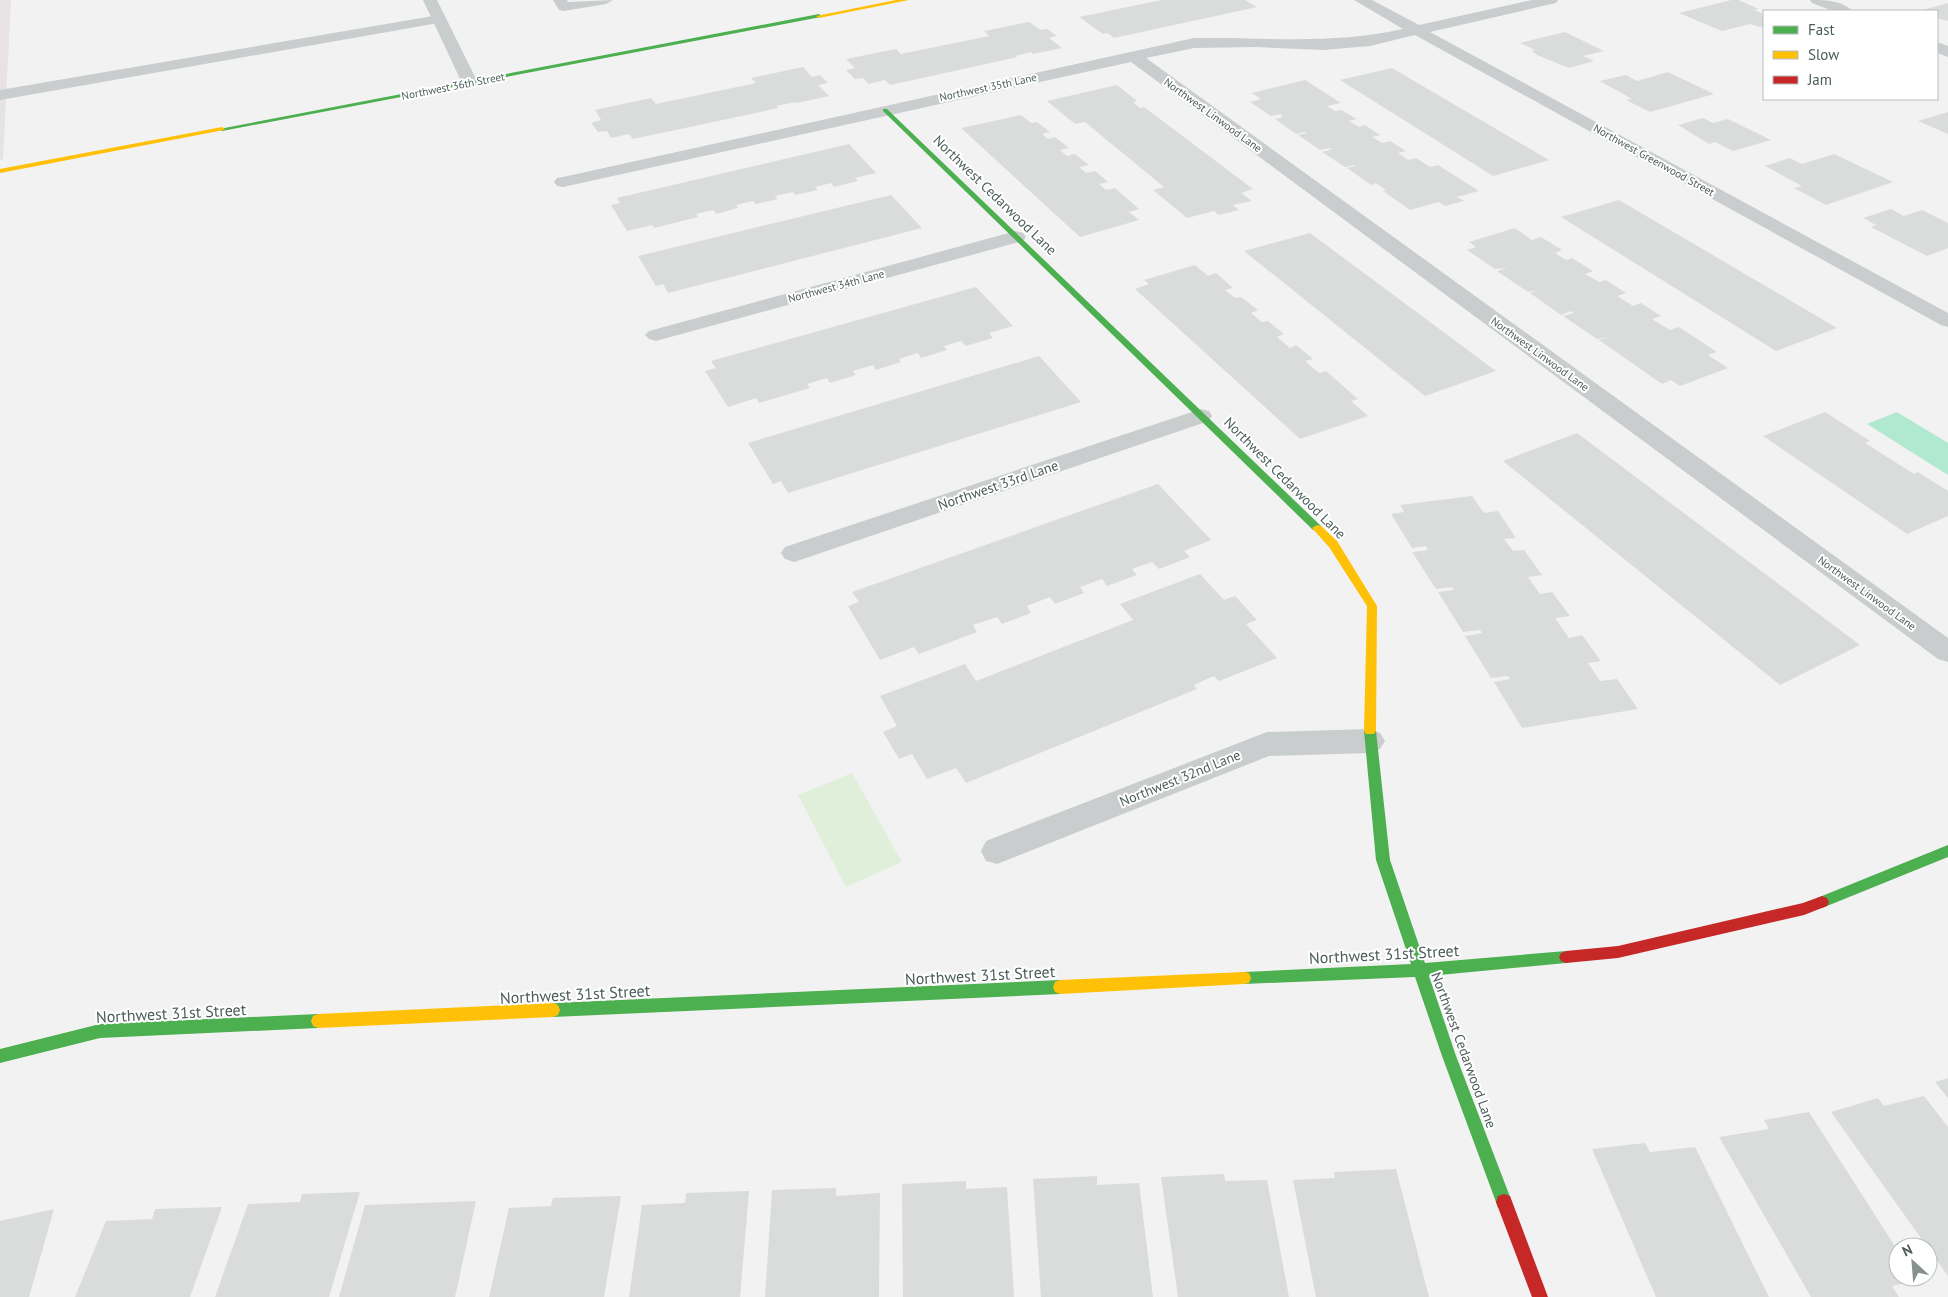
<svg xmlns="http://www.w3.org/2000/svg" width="1948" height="1297" viewBox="0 0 1948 1297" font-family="'PT Sans',sans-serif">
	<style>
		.commercial { fill: #e8e3e3 }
		.green { fill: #dfefd9 }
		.water { fill: #b1e9d0 }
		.building { fill: #dadbdb }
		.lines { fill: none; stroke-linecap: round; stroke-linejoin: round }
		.lane { fill: #cacdcd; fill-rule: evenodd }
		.street { fill: #cacdcd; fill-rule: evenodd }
		.fast { fill: #4caf50; fill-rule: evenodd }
		.slow { fill: #ffc107; fill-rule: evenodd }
		.jam { fill: #c62828; fill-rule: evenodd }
		.labels { text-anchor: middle; stroke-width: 4; stroke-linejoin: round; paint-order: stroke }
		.far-street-label { font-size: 11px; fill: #4b5d5a; stroke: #fff }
		.street-label { font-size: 14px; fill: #4b5d5a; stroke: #fff }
		.near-street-label { font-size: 16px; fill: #4b5d5a; stroke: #fff }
	</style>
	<rect width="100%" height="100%" fill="#f2f2f2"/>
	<path class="commercial" d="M 0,0 L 11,0 L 3,159 L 0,160 Z"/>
	<path class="green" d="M 852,773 L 902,862 L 846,887 L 798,795 Z"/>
	<path class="water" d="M 1897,412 L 1948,443 L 1948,475 L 1867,424 Z"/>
	<path class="building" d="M 1162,0 L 1245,0 L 1257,7 L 1114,38 L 1107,33 L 1103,34 L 1079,17 Z
		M 1731,0 L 1738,0 L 1759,9 L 1754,10 L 1764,14 L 1764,28 L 1750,24 L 1722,31 L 1679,13 Z
		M 1948,3 L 1948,21 L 1937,18 L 1937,11 L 1919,11 Z
		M 1029,22 L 1041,30 L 1047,29 L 1057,36 L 1049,38 L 1062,48 L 1033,54 L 1031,52 L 1015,56 L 1018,57 L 890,85 L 885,80 L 869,84 L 863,78 L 855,79 L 846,70 L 855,68 L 846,59 L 896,49 L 901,54 L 989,36 L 984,31 Z
		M 1565,32 L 1604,51 L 1583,56 L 1594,61 L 1569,68 L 1537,55 L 1532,51 L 1535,50 L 1520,43 Z
		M 803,67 L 812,77 L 820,75 L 828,83 L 818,85 L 829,96 L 797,103 L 795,102 L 776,106 L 779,108 L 633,139 L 629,134 L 611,138 L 607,131 L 598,132 L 591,123 L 601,120 L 595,110 L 651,98 L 656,104 L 756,83 L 751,78 Z
		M 1392,68 L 1549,160 L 1493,176 L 1340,80 Z
		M 1668,72 L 1714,94 L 1650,112 L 1626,100 L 1632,99 L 1600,81 L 1626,75 L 1637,81 Z
		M 1305,80 L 1341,103 L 1327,106 L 1335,111 L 1341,110 L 1357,119 L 1349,121 L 1359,127 L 1365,125 L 1380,135 L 1372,137 L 1382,143 L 1390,141 L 1406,151 L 1398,153 L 1408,160 L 1416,158 L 1430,167 L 1438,165 L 1479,191 L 1457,197 L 1464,201 L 1445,206 L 1439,202 L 1410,210 L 1383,191 L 1386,190 L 1376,183 L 1371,185 L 1347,168 L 1356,166 L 1354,165 L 1345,167 L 1322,152 L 1332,149 L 1330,148 L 1320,150 L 1298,135 L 1307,133 L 1305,132 L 1296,134 L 1275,119 L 1283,117 L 1280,114 L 1271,116 L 1250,102 L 1261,99 L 1252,93 Z
		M 1117,85 L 1137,101 L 1133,102 L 1140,108 L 1144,107 L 1253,189 L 1241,193 L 1252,201 L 1233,205 L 1239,210 L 1219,215 L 1214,211 L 1187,218 L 1153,190 L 1164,187 L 1085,122 L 1075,124 L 1047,101 Z
		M 1948,112 L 1948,134 L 1918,121 Z
		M 1021,115 L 1031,123 L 1037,122 L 1050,132 L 1042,134 L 1048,139 L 1055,137 L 1069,148 L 1060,150 L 1067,156 L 1075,154 L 1089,165 L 1079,167 L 1086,173 L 1095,171 L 1108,182 L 1099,184 L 1106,190 L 1115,188 L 1139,209 L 1129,212 L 1139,220 L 1080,237 L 961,128 Z
		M 1703,118 L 1713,123 L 1728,119 L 1771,140 L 1733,151 L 1715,142 L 1709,144 L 1678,125 Z
		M 849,144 L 876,173 L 855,178 L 858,181 L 834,187 L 831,183 L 815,187 L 818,190 L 795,195 L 793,192 L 775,196 L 778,199 L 756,204 L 753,201 L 736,205 L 738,208 L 716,214 L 714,210 L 696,214 L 698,217 L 654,228 L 652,225 L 627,231 L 611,205 L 620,203 L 617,198 Z
		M 1834,154 L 1893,182 L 1826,205 L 1794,188 L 1802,186 L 1765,166 L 1790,158 L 1802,164 Z
		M 891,195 L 922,228 L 668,293 L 663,284 L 656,286 L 638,256 Z
		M 1619,200 L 1837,328 L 1776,351 L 1561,217 Z
		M 1891,209 L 1904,216 L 1922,210 L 1948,223 L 1948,248 L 1927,256 L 1871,227 L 1876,225 L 1863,218 Z
		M 1515,228 L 1532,240 L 1541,237 L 1562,250 L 1555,253 L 1566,260 L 1572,258 L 1593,271 L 1585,274 L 1599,282 L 1606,280 L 1626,293 L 1617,296 L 1633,306 L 1641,303 L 1661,316 L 1652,319 L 1670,330 L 1679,327 L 1717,352 L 1708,355 L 1728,368 L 1680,386 L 1671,380 L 1662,384 L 1599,340 L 1609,337 L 1597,339 L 1563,316 L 1574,313 L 1571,311 L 1561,315 L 1530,293 L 1540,290 L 1528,292 L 1497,271 L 1507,268 L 1495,269 L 1467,250 L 1476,247 L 1469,242 Z
		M 1310,233 L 1496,371 L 1425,396 L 1244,251 Z
		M 1195,265 L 1208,276 L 1216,273 L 1233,288 L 1225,290 L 1235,298 L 1241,297 L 1258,310 L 1251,313 L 1262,322 L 1268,321 L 1284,334 L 1277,337 L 1290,348 L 1296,345 L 1313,359 L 1305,361 L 1319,373 L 1326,371 L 1358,399 L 1351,401 L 1368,416 L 1300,439 L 1135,289 L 1149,284 L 1144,280 Z
		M 976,287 L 1013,326 L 989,333 L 993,338 L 966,346 L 961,341 L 944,346 L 947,350 L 921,358 L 918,353 L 899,359 L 901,362 L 876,370 L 873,365 L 853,371 L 856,375 L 830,383 L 827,378 L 807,384 L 810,388 L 759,403 L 756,398 L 728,407 L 705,371 L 716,368 L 711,361 Z
		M 1039,356 L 1081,402 L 788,493 L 781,481 L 773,484 L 748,443 Z
		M 1825,412 L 1870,441 L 1865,443 L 1914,474 L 1918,472 L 1948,491 L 1948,516 L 1907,534 L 1763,436 Z
		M 1577,433 L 1860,645 L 1780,685 L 1503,461 Z
		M 1158,484 L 1211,540 L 1184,551 L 1190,557 L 1159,569 L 1152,562 L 1132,569 L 1137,575 L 1107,586 L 1102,579 L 1080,587 L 1084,593 L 1055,604 L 1050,597 L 1027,606 L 1031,613 L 1002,624 L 997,617 L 973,625 L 977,632 L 919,654 L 914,647 L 880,660 L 848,606 L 859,602 L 852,592 Z
		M 1472,496 L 1484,513 L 1498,511 L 1516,538 L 1504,539 L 1513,551 L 1524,550 L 1542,575 L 1528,577 L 1540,594 L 1552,592 L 1570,616 L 1555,618 L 1569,638 L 1582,635 L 1601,661 L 1588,663 L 1600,681 L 1617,679 L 1638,709 L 1522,728 L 1494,682 L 1510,679 L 1508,676 L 1491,678 L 1465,636 L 1482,633 L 1480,630 L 1463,632 L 1438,592 L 1454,590 L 1452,587 L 1436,589 L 1412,552 L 1428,550 L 1426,546 L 1412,548 L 1391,514 L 1404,512 L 1400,505 Z
		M 1200,574 L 1224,600 L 1235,596 L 1257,620 L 1246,624 L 1277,658 L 1219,681 L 1214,676 L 1194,685 L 1197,689 L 966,783 L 956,768 L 927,779 L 912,754 L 899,759 L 883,732 L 897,726 L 880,696 L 965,664 L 976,681 L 1133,620 L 1120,604 Z
		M 1948,1078 L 1948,1098 L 1935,1082 Z
		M 1924,1096 L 1948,1127 L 1948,1276 L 1831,1112 L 1878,1098 L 1884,1106 Z
		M 1809,1112 L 1898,1251 L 1898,1277 L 1914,1277 L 1917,1281 L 1892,1286 L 1899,1297 L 1811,1297 L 1719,1137 L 1769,1129 L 1764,1120 Z
		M 1645,1143 L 1650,1152 L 1695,1147 L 1769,1297 L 1656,1297 L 1592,1149 Z
		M 1396,1169 L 1429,1297 L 1316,1297 L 1293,1180 L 1335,1178 L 1334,1172 Z
		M 1224,1174 L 1225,1181 L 1267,1180 L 1289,1297 L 1178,1297 L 1161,1177 Z
		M 1097,1176 L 1097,1185 L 1139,1183 L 1153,1297 L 1041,1297 L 1033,1179 Z
		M 966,1181 L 966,1189 L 1007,1187 L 1014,1297 L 903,1297 L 902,1184 Z
		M 836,1188 L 836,1196 L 880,1193 L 879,1297 L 765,1297 L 772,1190 Z
		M 749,1191 L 740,1297 L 629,1297 L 642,1205 L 685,1203 L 686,1193 Z
		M 360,1192 L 329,1297 L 215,1297 L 248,1204 L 300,1202 L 302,1194 Z
		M 621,1196 L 604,1297 L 489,1297 L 509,1208 L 551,1206 L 553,1198 Z
		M 476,1201 L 455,1297 L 339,1297 L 365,1205 Z
		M 222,1207 L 190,1297 L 75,1297 L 106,1221 L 152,1219 L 155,1209 Z
		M 54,1209 L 29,1297 L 0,1297 L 0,1221 Z"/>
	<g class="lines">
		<path class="lane" d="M 553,0 L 567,0 L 568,2 L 613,0 L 606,4 L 564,11 L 559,10 Z
			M 439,15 L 444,16 L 446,19 L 444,22 L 0,100 L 0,90 Z"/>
		<path class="street" d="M 423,0 L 437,0 L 478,83 L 476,86 L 464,86 L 462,83 Z
			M 1354,0 L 1372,0 L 1419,25 L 1532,0 L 1558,0 L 1556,3 L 1430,32 L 1948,313 L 1948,327 L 1941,325 L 1415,35 L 1370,46 L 1323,50 L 1256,47 L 1194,48 L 1146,58 L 1948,638 L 1948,662 L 1938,659 L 1131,62 L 563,187 L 557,186 L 554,182 L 557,178 L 563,177 L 1194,38 C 1265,37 1333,45 1403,29 Z
			M 1810,0 C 1823,0 1843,0 1852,11 L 1833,11 L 1812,3 Z
			M 1937,42 L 1948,46 L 1948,57 L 1937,53 Z
			M 1016,231 L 1023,233 L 1026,237 L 1023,241 L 663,339 L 656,341 L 649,339 L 645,335 L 649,331 Z
			M 1201,409 L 1209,411 L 1212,416 L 1209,421 L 803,559 L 794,562 L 785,559 L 781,553 L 785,547 Z
			M 1370,729 L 1380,733 L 1385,741 L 1380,749 L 1370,753 L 1269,756 L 997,864 L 986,861 L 981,851 L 986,841 L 1267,732 Z"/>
		<path class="fast" d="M 819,14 L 822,16 L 821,17 L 222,131 L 219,129 Z
			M 883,109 L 887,109 L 1321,526 L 1322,528 L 1321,530 L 1313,530 L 883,111 Z
			M 1370,726 L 1374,728 L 1376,731 L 1390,860 L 1425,963 L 1566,951 L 1571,953 L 1573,957 L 1571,961 L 1566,963 L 1429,976 L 1456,1056 L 1512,1202 L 1510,1208 L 1504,1210 L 1498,1208 L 1496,1202 L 1442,1056 L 1415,977 L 1244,984 L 1239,983 L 1237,978 L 1239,973 L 1244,972 L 1411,964 L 1376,860 L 1364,731 L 1366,728 Z
			M 1948,845 L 1948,857 L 1822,908 L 1817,906 L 1815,902 L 1817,898 Z
			M 1060,980 L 1065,982 L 1067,987 L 1065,992 L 1060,994 L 553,1017 L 548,1015 L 546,1010 L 548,1005 L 553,1003 Z
			M 318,1014 L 323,1016 L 325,1021 L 323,1026 L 318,1028 L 100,1038 L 0,1063 L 0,1049 L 100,1024 Z"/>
		<path class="slow" d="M 896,0 L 909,0 L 819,18 L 816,16 Z
			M 222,127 L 225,129 L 224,130 L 0,173 L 0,169 Z
			M 1317,525 L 1321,526 L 1337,541 L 1377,606 L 1376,731 L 1374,734 L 1366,734 L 1364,731 L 1367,606 L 1329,547 L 1312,528 Z
			M 1244,972 L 1249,973 L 1251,978 L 1249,983 L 1244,984 L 1060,994 L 1055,992 L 1053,987 L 1055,982 L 1060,980 Z
			M 553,1003 L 558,1005 L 560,1010 L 558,1015 L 553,1017 L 318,1028 L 313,1026 L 311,1021 L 313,1016 L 318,1014 Z"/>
		<path class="jam" d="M 1822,896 L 1827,898 L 1829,902 L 1827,906 L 1804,915 L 1618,958 L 1566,963 L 1561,961 L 1559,957 L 1561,953 L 1566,951 L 1618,946 L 1803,903 Z
			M 1504,1194 L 1510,1196 L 1548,1297 L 1532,1297 L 1496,1202 L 1498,1196 Z"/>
	</g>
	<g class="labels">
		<g class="far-street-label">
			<text transform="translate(453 86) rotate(-11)" y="4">Northwest 36th Street</text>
			<text transform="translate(988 87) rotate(-12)" y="4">Northwest 35th Lane</text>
			<text transform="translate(1213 115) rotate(36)" y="4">Northwest Linwood Lane</text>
			<text transform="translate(1654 160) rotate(29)" y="4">Northwest Greenwood Street</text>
			<text transform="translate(836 286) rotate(-15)" y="4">Northwest 34th Lane</text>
			<text transform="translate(1540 354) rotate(36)" y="4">Northwest Linwood Lane</text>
			<text transform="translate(1867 593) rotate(36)" y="4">Northwest Linwood Lane</text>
		</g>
		<g class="street-label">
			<text transform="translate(995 195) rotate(44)" y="5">Northwest Cedarwood Lane</text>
			<text transform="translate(1285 478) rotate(45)" y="5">Northwest Cedarwood Lane</text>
			<text transform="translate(998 485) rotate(-19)" y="5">Northwest 33rd Lane</text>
			<text transform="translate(1180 778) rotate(-22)" y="5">Northwest 32nd Lane</text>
			<text transform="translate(1464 1050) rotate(70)" y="5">Northwest Cedarwood Lane</text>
		</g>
		<g class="near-street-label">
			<text transform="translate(1384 954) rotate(-3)" y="6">Northwest 31st Street</text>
			<text transform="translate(980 975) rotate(-3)" y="6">Northwest 31st Street</text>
			<text transform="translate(575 994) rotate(-3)" y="6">Northwest 31st Street</text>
			<text transform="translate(171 1013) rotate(-3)" y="6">Northwest 31st Street</text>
		</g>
	</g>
	<rect x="1763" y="10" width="175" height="90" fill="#ffffff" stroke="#b7bebd"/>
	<rect x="1773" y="26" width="25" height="8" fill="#4caf50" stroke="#b7bebd"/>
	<text x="1808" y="35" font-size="15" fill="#4b5d5a">Fast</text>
	<rect x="1773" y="51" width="25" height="8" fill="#ffc107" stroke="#b7bebd"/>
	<text x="1808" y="60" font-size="15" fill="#4b5d5a">Slow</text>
	<rect x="1773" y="76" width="25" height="8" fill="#c62828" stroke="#b7bebd"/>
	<text x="1808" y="85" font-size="15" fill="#4b5d5a">Jam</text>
	<g transform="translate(1913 1262) rotate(334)"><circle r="24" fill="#ffffff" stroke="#b7bebd"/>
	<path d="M0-4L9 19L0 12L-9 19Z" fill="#85918f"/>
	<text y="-8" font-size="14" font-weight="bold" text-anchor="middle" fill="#4b5d5a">N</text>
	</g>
</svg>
